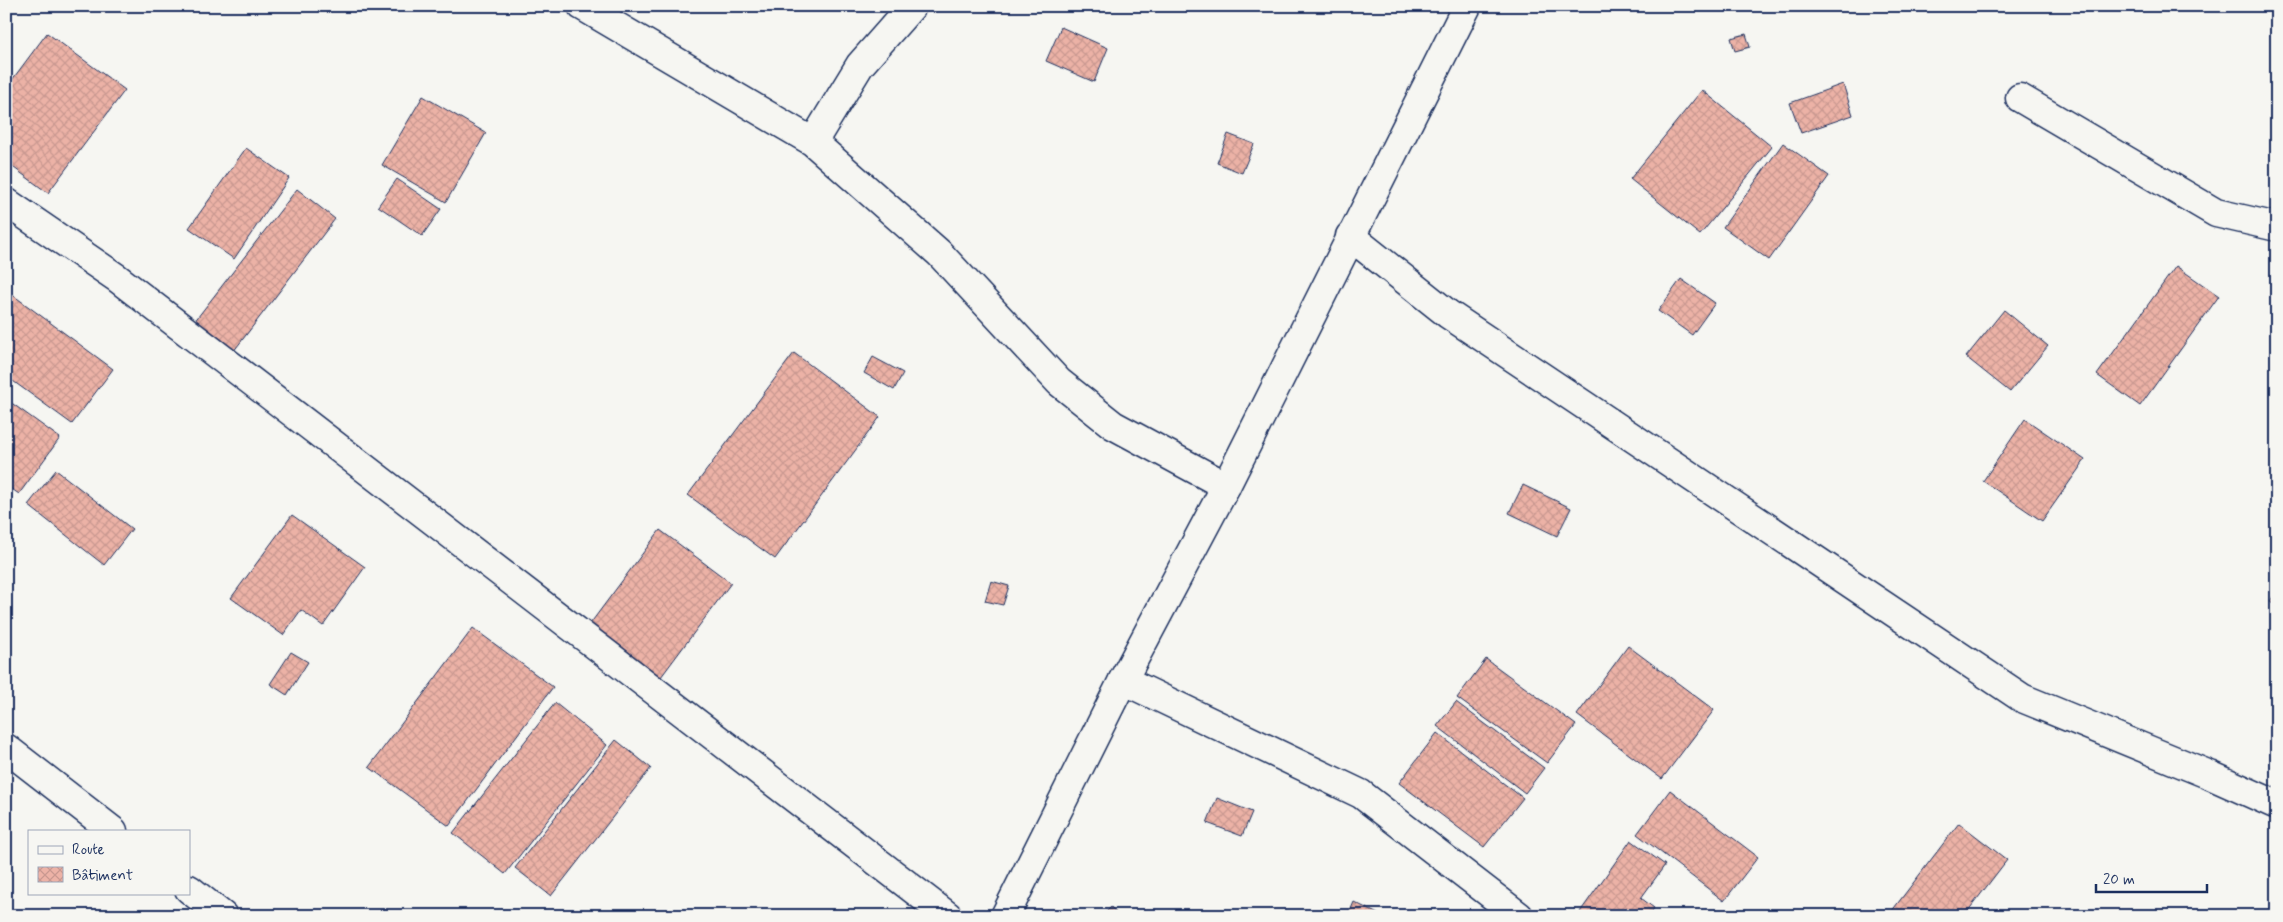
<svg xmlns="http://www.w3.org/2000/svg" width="2283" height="922" viewBox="0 0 2283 922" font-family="Mynerve,sans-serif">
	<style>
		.building { fill: url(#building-cross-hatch); stroke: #1b2f5e }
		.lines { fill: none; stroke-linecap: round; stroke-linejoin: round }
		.minor-casing { stroke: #1b2f5e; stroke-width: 31 }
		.tertiary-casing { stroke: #1b2f5e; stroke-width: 31 }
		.minor { stroke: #f6f6f2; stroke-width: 28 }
		.tertiary { stroke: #f6f6f2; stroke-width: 28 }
	</style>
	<defs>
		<pattern id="building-cross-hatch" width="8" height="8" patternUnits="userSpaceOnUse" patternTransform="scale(1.25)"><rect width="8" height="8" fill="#ecb2a6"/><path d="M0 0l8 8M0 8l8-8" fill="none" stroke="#ca9991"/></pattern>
	</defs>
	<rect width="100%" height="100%" fill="#f6f6f2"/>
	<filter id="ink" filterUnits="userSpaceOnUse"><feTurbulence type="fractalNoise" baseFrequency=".02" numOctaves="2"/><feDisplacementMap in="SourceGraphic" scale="10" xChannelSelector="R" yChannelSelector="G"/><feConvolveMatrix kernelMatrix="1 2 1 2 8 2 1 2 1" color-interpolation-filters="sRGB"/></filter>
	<g filter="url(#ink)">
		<path class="building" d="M 1061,27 L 1108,48 L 1094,82 L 1046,61 Z
			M 47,33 L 125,90 L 48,193 L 6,162 L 6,88 Z
			M 1746,34 L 1750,47 L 1735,51 L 1731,38 Z
			M 1843,84 L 1853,115 L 1801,133 L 1790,103 Z
			M 1702,90 L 1772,147 L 1700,235 L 1630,179 Z
			M 423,96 L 486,133 L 446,202 L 382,165 Z
			M 1228,134 L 1254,144 L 1242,173 L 1217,163 Z
			M 1783,143 L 1829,176 L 1769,260 L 1723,227 Z
			M 246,148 L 289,178 L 234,259 L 189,228 Z
			M 397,179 L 441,209 L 422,236 L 378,206 Z
			M 297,189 L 335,219 L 233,352 L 194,322 Z
			M 2176,266 L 2219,296 L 2140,406 L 2097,375 Z
			M 1681,279 L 1715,303 L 1692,335 L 1658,311 Z
			M 6,290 L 113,369 L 72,424 L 6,376 Z
			M 2004,310 L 2048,346 L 2010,392 L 1966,357 Z
			M 794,353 L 880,417 L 775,559 L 688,495 Z
			M 873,357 L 903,373 L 894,390 L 864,373 Z
			M 6,399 L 60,438 L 19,494 L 6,485 Z
			M 2025,419 L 2085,460 L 2042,521 L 1983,481 Z
			M 56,470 L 132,529 L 104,565 L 28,505 Z
			M 1523,485 L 1571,508 L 1557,536 L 1509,513 Z
			M 292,515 L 365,567 L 323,626 L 301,610 L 283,635 L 231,598 Z
			M 660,530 L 731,583 L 658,681 L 587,628 Z
			M 991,581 L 1009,586 L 1003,605 L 985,601 Z
			M 2277,591 L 2277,606 L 2270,601 Z
			M 473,628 L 553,687 L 449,826 L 369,767 Z
			M 1628,646 L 1714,710 L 1662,779 L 1577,715 Z
			M 291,652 L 308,662 L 287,695 L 270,684 Z
			M 1486,659 L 1576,725 L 1547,763 L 1457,698 Z
			M 1456,702 L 1544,768 L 1525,793 L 1437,726 Z
			M 555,703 L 607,745 L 505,874 L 453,833 Z
			M 1437,733 L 1523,798 L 1484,847 L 1399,783 Z
			M 616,740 L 651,768 L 551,896 L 515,868 Z
			M 1670,790 L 1758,857 L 1724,901 L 1637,834 Z
			M 1217,798 L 1252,812 L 1242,836 L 1207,823 Z
			M 1959,823 L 2007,860 L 1964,916 L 1888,916 Z
			M 1631,840 L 1665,865 L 1641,898 L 1654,908 L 1649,916 L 1585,916 L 1580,912 Z
			M 1354,902 L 1382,916 L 1348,916 Z
			M 1111,907 L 1119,916 L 1102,916 Z"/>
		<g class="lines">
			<g class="minor-casing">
				<path id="minor" d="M 582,6 L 813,142 L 939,253 L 1059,382 L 1113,425 L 1226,486
					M 2020,98 L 2216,213 L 2277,227
					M 813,142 L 860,65 L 912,6
					M 6,202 L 117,278 L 948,916
					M 1350,236 L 1448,314 L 2022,698 L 2210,775 L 2277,805
					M 1123,680 L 1361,794 L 1519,916
					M 6,748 L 113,831
					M 189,889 L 223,916"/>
			</g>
			<g class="tertiary-casing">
				<path id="tertiary" d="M 1005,916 L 1123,680 L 1226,486 L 1467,6"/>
			</g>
			<use href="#minor" class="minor"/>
			<use href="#tertiary" class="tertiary"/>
		</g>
	</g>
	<rect width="2283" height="922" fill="none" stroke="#f6f6f2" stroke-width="25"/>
	<rect x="12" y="12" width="2258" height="897" fill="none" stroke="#1b2f5e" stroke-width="2" filter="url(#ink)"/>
	<rect x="28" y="830" width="162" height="65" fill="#f6f6f2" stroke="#9ea6b7"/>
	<rect x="38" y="846" width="25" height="8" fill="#f6f6f2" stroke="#9ea6b7"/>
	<text x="72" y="854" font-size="15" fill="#1b2f5e">Route</text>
	<rect x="38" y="867" width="25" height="15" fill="url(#building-cross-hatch)" stroke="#9ea6b7"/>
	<text x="72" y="880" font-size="15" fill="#1b2f5e">Bâtiment</text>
	<path d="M2096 884v8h111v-8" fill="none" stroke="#1b2f5e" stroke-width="2.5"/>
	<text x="2103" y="884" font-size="15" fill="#1b2f5e" stroke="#f6f6f2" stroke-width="4" paint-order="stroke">20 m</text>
</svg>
